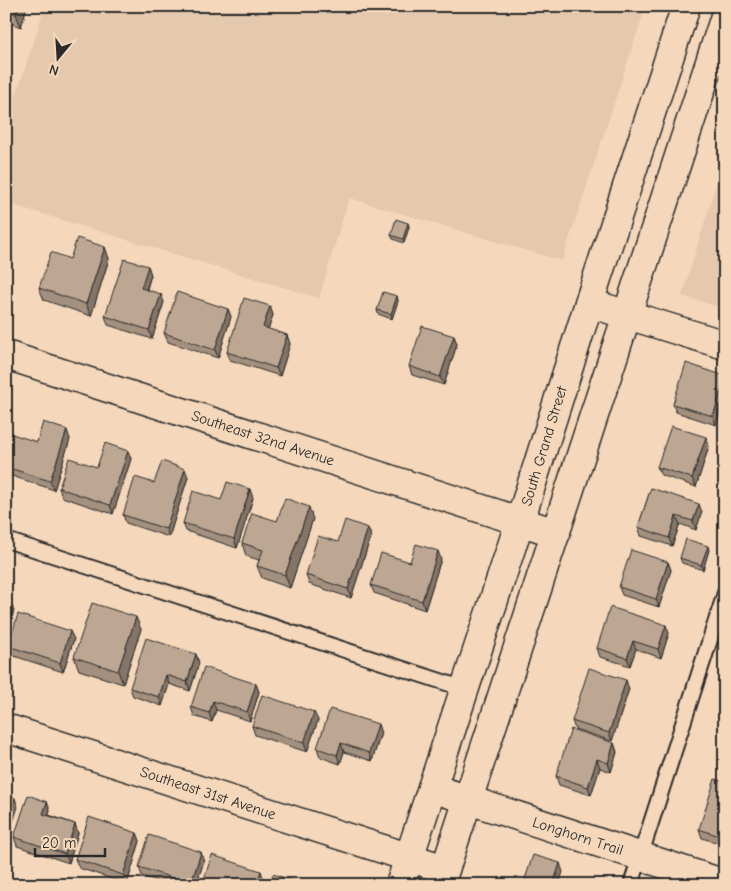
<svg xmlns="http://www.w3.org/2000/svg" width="731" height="891" viewBox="0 0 731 891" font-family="'Comic Neue',sans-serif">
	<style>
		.built { fill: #e4c9af }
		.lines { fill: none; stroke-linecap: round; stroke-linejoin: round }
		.lane-casing { stroke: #2b2b2b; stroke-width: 18 }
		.street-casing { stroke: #2b2b2b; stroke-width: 31 }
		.secondary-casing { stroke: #2b2b2b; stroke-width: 31 }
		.lane { stroke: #f5d8bb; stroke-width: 14 }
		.street { stroke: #f5d8bb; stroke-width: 28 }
		.secondary { stroke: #f5d8bb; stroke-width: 28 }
		.wall { fill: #a3907e; stroke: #2b2b2b }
		.shaded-wall { fill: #847567; stroke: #2b2b2b }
		.building { fill: #bda793; stroke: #2b2b2b }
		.labels { text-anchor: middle; stroke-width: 4.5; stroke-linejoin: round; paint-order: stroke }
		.street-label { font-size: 15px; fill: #2b2b2b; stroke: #f5d8bb }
	</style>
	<rect width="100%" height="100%" fill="#f5d8bb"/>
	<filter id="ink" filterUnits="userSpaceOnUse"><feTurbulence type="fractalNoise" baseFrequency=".02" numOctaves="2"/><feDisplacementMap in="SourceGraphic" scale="10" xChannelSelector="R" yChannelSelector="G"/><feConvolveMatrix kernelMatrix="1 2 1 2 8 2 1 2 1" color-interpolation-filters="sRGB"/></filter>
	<g filter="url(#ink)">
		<path class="built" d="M 45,6 L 646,6 L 562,261 L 349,198 L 319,298 L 6,203 L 6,126 Z
			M 725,155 L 725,309 L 682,296 Z"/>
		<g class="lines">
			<g class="lane-casing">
				<path id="lane" d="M 6,540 L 465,689
					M 631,885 L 725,593"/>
			</g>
			<g class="street-casing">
				<path id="street" d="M 589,303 L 725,345
					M 6,355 L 556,533
					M 6,728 L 445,869
					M 432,788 L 725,884"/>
			</g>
			<g class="secondary-casing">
				<path id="secondary" d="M 400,885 L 520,521 L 589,303 L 686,6
					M 440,885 L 725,16"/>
			</g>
			<use href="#lane" class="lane"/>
			<use href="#street" class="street"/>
			<use href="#secondary" class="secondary"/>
		</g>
		<path class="wall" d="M 6,6 L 27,6 L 21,27 L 6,22 Z
			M 408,223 L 409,227 L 404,243 L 393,239 L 391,235 Z
			M 105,247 L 109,259 L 91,316 L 44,300 L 39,288 L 70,259 Z
			M 148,266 L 151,275 L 147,289 L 164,302 L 152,339 L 108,325 L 105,316 Z
			M 397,296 L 398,301 L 392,319 L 378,314 L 377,310 Z
			M 270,306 L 273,315 L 268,329 L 287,335 L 290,344 L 280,376 L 230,360 L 227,352 Z
			M 228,309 L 231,317 L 218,358 L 168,342 L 164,333 Z
			M 454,336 L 457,344 L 444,385 L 412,375 L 409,366 Z
			M 725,376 L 716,425 L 676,412 L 673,404 Z
			M 70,439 L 54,490 L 6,474 L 6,442 L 37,442 Z
			M 709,446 L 696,487 L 661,475 L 657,467 Z
			M 128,451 L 131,459 L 113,514 L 62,497 L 59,488 Z
			M 188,477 L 169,537 L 126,523 L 123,515 L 154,483 Z
			M 651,488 L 702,512 L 696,530 L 680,524 L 672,546 L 641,536 L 638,527 Z
			M 253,498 L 237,548 L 186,531 L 183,523 L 221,500 Z
			M 313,519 L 290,588 L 262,578 L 257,566 L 259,560 L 246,556 L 242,543 L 277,521 Z
			M 368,528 L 371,536 L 351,598 L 309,584 L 306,575 Z
			M 709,550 L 703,570 L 682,563 L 680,558 Z
			M 441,559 L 425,610 L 374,593 L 371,585 L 410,562 Z
			M 668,562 L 671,570 L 659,607 L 622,595 L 619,587 Z
			M 141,629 L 123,684 L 79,670 L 74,657 Z
			M 669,633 L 661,658 L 636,649 L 630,666 L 600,657 L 597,648 Z
			M 74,639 L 63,672 L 11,655 L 8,646 Z
			M 196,654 L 199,663 L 190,691 L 169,684 L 162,706 L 133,696 L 130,688 Z
			M 256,684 L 259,692 L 250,721 L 216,710 L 212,722 L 194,716 L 191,707 Z
			M 629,689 L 612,741 L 575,729 L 572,721 Z
			M 318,720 L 307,752 L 255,735 L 252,726 Z
			M 381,733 L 372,761 L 344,752 L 340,764 L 320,757 L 317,748 Z
			M 614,743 L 617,752 L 611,772 L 600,768 L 591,795 L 559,785 L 556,776 Z
			M 725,782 L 725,845 L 702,838 L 699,829 Z
			M 47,802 L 50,810 L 49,815 L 75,824 L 78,833 L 69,863 L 17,846 L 14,837 Z
			M 137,833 L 140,841 L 127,884 L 79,868 L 75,859 Z
			M 204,861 L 196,885 L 169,885 L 142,876 L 139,867 Z"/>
		<path class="shaded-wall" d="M 19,6 L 27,6 L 21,27 L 16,14 Z
			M 408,223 L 409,227 L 404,243 L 403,239 Z
			M 105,247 L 109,259 L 91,316 L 86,304 Z
			M 148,266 L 151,275 L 144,296 L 141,288 Z
			M 161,294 L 164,302 L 152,339 L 149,330 Z
			M 397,296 L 398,301 L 392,319 L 391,314 Z
			M 270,306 L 273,315 L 266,336 L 263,327 Z
			M 228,309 L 231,317 L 218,358 L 215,350 Z
			M 287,335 L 290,344 L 280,376 L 276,368 Z
			M 454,336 L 457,344 L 444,385 L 440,377 Z
			M 725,379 L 725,397 L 716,425 L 713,416 Z
			M 67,430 L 70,439 L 54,490 L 50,481 Z
			M 706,437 L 709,446 L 696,487 L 692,478 Z
			M 128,451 L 131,459 L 113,514 L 110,505 Z
			M 185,469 L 188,477 L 169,537 L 166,529 Z
			M 250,489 L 253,498 L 237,548 L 234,539 Z
			M 699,504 L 702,512 L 696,530 L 693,521 Z
			M 309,507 L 313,519 L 290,588 L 285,575 Z
			M 676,516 L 680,524 L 672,546 L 669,538 Z
			M 368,528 L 371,536 L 351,598 L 348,589 Z
			M 708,546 L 709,550 L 703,570 L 701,565 Z
			M 438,551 L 441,559 L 425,610 L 422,601 Z
			M 668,562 L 671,570 L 659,607 L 656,599 Z
			M 11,603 L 14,611 L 6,634 L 6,616 Z
			M 136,617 L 141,629 L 123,684 L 118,671 Z
			M 666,625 L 669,633 L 661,658 L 658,649 Z
			M 70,631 L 74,639 L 63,672 L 60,663 Z
			M 633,641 L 636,649 L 630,666 L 627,658 Z
			M 196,654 L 199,663 L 190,691 L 187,682 Z
			M 166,675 L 169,684 L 162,706 L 159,697 Z
			M 626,680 L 629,689 L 612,741 L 609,733 Z
			M 256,684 L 259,692 L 250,721 L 247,712 Z
			M 213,701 L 216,710 L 212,722 L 209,713 Z
			M 314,712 L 318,720 L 307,752 L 304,743 Z
			M 378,724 L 381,733 L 372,761 L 369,753 Z
			M 341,743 L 344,752 L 340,764 L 337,755 Z
			M 614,743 L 617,752 L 611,772 L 608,763 Z
			M 597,759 L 600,768 L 591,795 L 588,787 Z
			M 15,798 L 18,807 L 7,840 L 6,838 L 6,825 Z
			M 47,802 L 50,810 L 46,822 L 43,814 Z
			M 75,824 L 78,833 L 69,863 L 65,854 Z
			M 137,833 L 140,841 L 127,884 L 123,875 Z
			M 201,852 L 204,861 L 196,885 L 191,885 Z
			M 560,863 L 563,872 L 559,885 L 553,885 Z
			M 261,871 L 264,880 L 262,885 L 256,885 Z"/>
		<path class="building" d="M 6,6 L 19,6 L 16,14 L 6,11 Z
			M 396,219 L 408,223 L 403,239 L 391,235 Z
			M 77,238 L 105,247 L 86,304 L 39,288 L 51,252 L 70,259 Z
			M 124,259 L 148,266 L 141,288 L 161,294 L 149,330 L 105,316 Z
			M 177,292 L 228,309 L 215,350 L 164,333 Z
			M 383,292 L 397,296 L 391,314 L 377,310 Z
			M 244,298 L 270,306 L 263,327 L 287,335 L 276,368 L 227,352 Z
			M 422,326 L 454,336 L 440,377 L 409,366 Z
			M 686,363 L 725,376 L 725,379 L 713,416 L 673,404 Z
			M 43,422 L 67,430 L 50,481 L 6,467 L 6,442 L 9,433 L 37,442 Z
			M 671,426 L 706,437 L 692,478 L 657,467 Z
			M 105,443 L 128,451 L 110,505 L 59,488 L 69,458 L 97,467 Z
			M 162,461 L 185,469 L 166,529 L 123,515 L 135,477 L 154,483 Z
			M 227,482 L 250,489 L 234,539 L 183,523 L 193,491 L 221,500 Z
			M 651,488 L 699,504 L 693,521 L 676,516 L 669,538 L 638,527 Z
			M 285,498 L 309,507 L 285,575 L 257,566 L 263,550 L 242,543 L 252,513 L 277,521 Z
			M 345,520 L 368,528 L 348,589 L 306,575 L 318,536 L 338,542 Z
			M 686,539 L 708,546 L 701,565 L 680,558 Z
			M 416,544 L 438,551 L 422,601 L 371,585 L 381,553 L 410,562 Z
			M 631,550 L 668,562 L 656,599 L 619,587 Z
			M 6,602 L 11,603 L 6,616 Z
			M 92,603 L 136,617 L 118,671 L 74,657 Z
			M 610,607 L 666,625 L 658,649 L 633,641 L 627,658 L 597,648 Z
			M 18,614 L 70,631 L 60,663 L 8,646 Z
			M 146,638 L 196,654 L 187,682 L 166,675 L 159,697 L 130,688 Z
			M 204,667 L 256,684 L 247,712 L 213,701 L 209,713 L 191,707 Z
			M 589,668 L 626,680 L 609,733 L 572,721 Z
			M 262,695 L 314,712 L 304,743 L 252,726 Z
			M 330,709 L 378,724 L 369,753 L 341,743 L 337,755 L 317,748 Z
			M 571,729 L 614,743 L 608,763 L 597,759 L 588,787 L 556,776 Z
			M 715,779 L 725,782 L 725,838 L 699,829 Z
			M 28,795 L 47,802 L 43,814 L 75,824 L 65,854 L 14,837 Z
			M 6,796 L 15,798 L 6,825 Z
			M 89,817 L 137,833 L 123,875 L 75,859 Z
			M 149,835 L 201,852 L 191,884 L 139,867 Z
			M 212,855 L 261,871 L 256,885 L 202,885 Z
			M 533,855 L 560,863 L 553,885 L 523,885 Z
			M 273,874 L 306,885 L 269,885 Z"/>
	</g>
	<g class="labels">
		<g class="street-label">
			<text transform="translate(263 438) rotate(18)" y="5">Southeast 32nd Avenue</text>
			<text transform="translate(544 446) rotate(-73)" y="5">South Grand Street</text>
			<text transform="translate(208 793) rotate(18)" y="5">Southeast 31st Avenue</text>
			<text transform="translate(578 836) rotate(18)" y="5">Longhorn Trail</text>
		</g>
	</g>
	<rect width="731" height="891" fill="none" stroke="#f5d8bb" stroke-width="25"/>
	<rect x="12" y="12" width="706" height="866" fill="none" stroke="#2b2b2b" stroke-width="2" filter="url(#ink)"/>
	<g transform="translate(58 58) rotate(198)" stroke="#f5d8bb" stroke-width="4" paint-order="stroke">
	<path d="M0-4L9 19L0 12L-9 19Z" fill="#2b2b2b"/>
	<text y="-8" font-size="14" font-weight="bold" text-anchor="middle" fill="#2b2b2b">N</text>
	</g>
	<path d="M35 848v8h70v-8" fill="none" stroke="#2b2b2b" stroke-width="2.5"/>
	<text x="42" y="848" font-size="15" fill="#2b2b2b" stroke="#f5d8bb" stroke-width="4" paint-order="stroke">20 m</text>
</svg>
